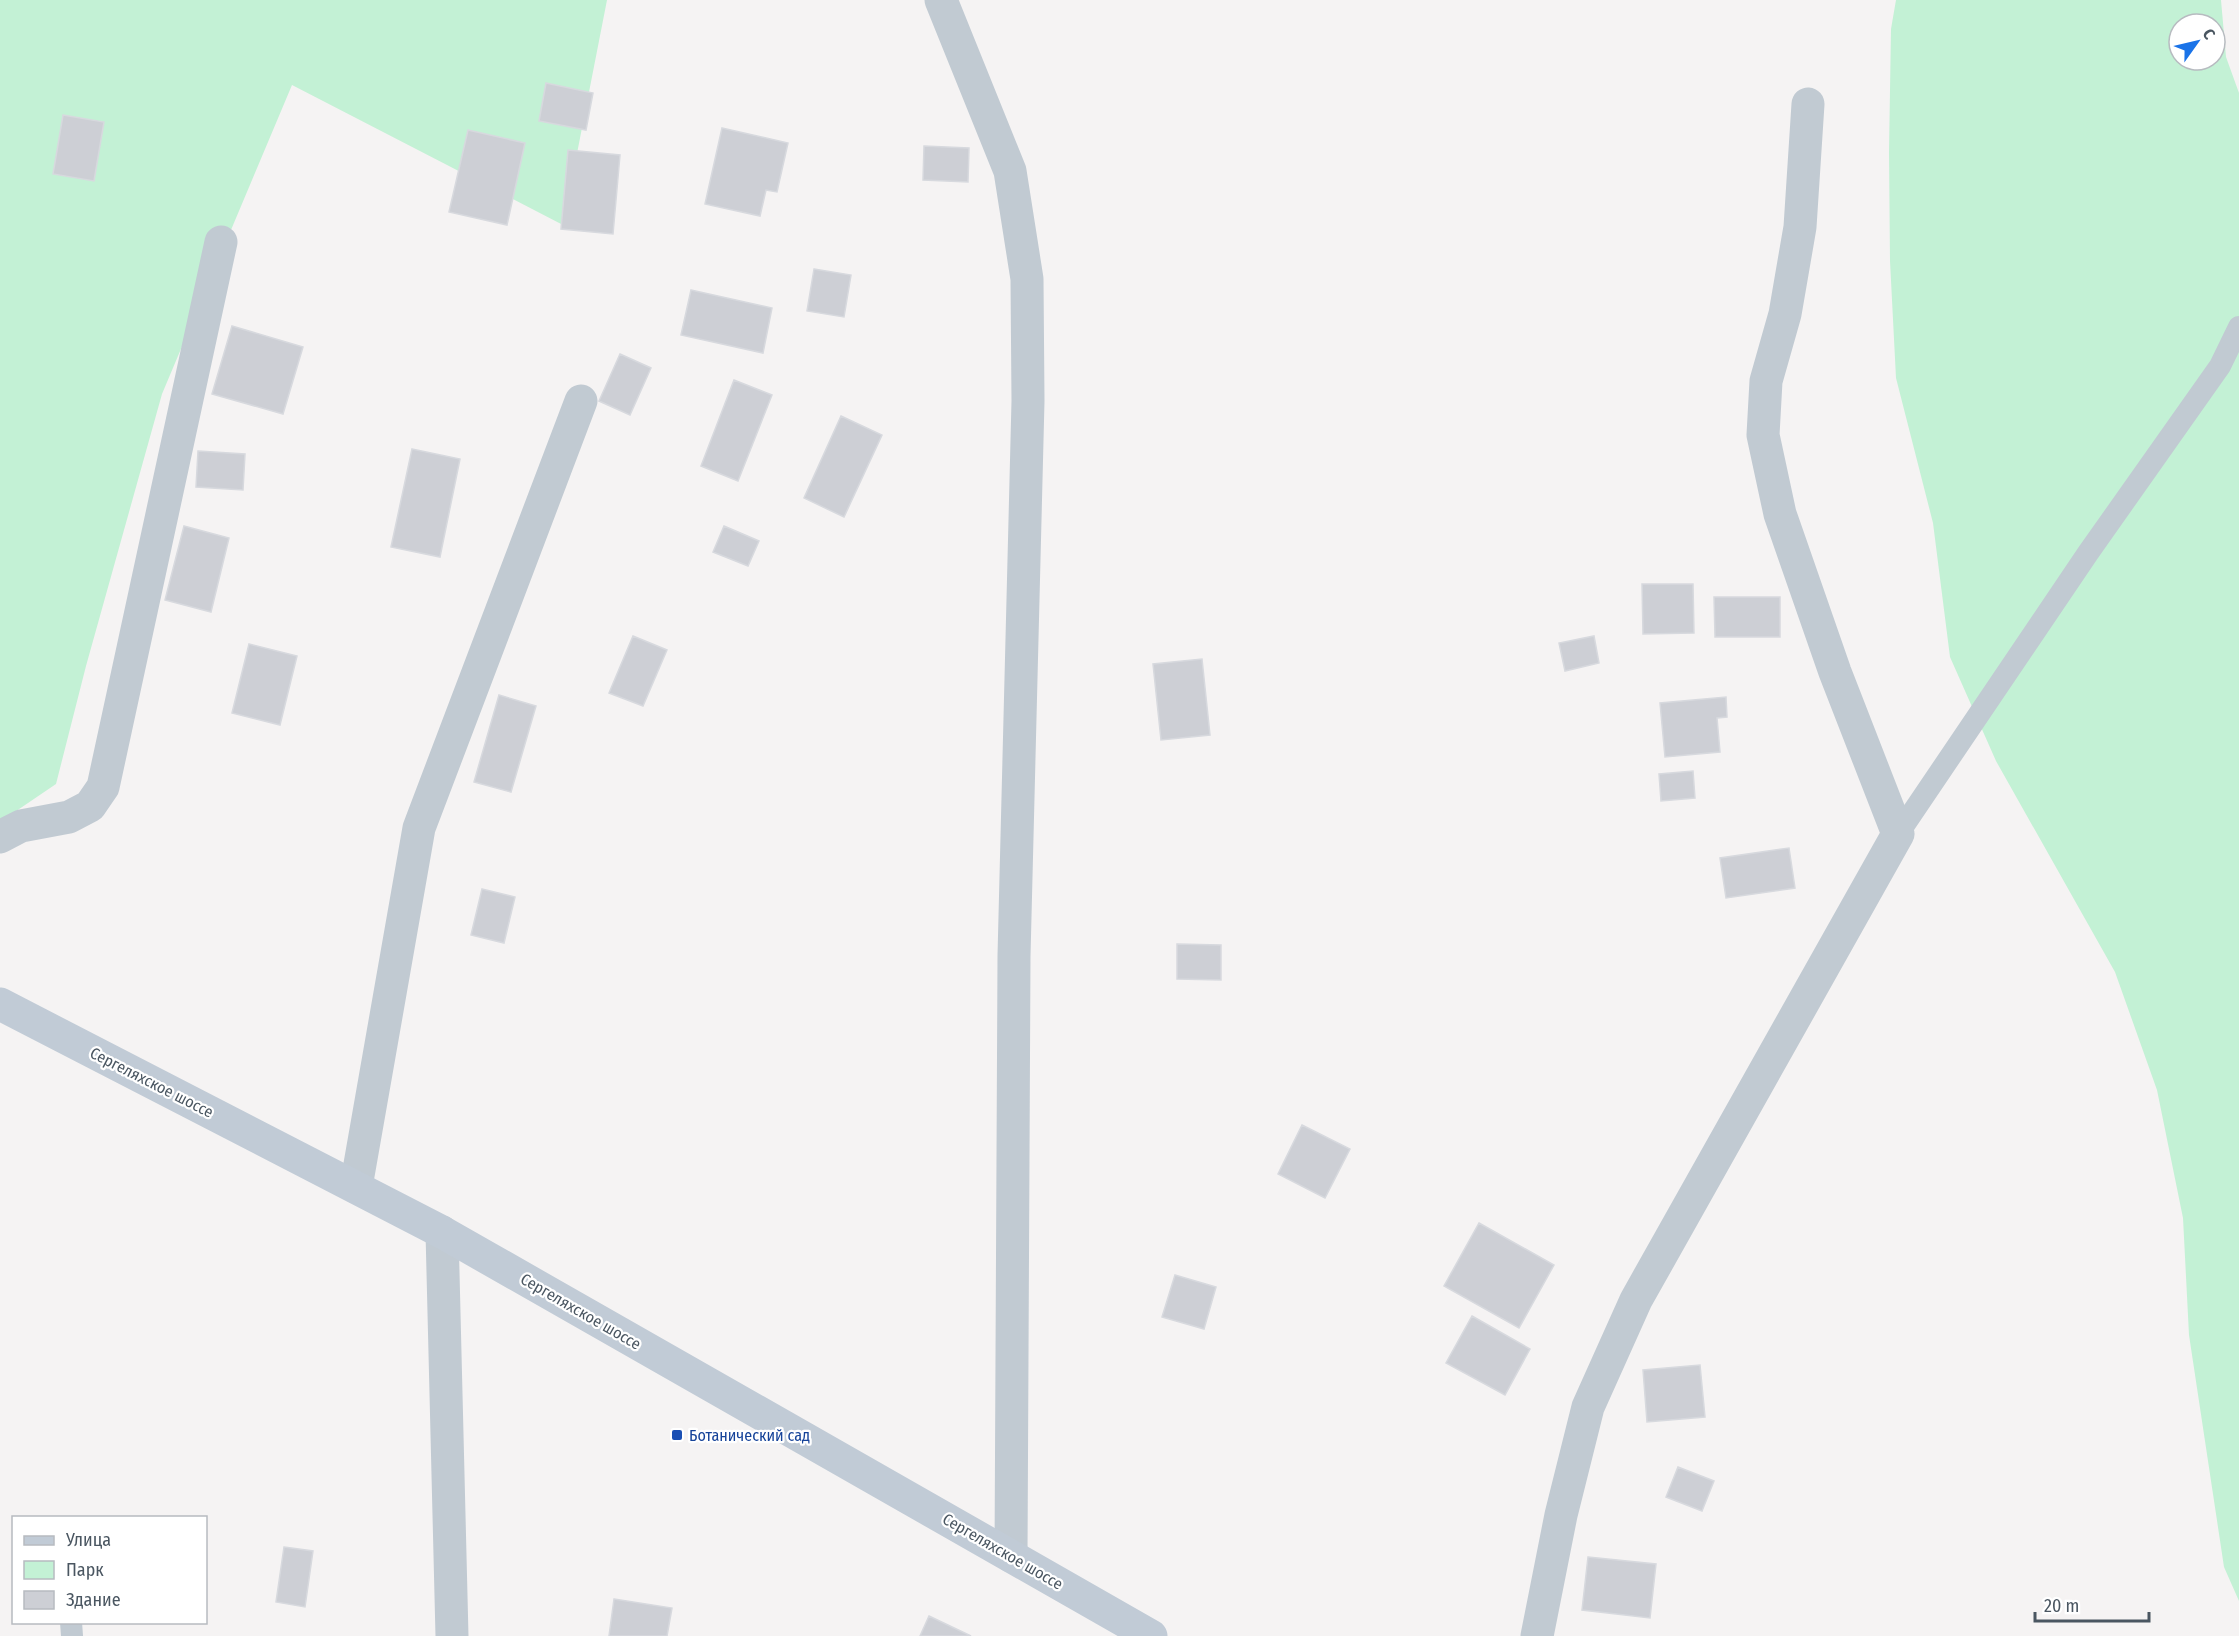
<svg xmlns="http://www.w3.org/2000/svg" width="2239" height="1636" viewBox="0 0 2239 1636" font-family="'Fira Sans Condensed',sans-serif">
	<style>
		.green { fill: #c3f1d5; fill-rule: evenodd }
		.building { fill: #cdcfd5; stroke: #d7d9de; stroke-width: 1.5 }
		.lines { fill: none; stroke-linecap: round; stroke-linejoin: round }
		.service { stroke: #c1cad2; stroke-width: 22 }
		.minor { stroke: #c1cad2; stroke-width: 33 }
		.secondary { stroke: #c1cbd6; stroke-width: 33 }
		.transit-dot { fill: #1a4fb4; stroke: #fff; stroke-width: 2 }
		.labels { text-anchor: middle; stroke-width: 4.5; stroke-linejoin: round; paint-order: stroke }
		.street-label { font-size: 16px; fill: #4a5661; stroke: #fff }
		.transit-label { font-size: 16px; fill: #164399; stroke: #fff; text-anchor: start }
	</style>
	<rect width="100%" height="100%" fill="#f5f3f3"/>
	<path class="green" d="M 0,0 L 607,0 L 563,225 L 292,85 L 162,394 L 86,666 L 56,784 L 0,822 Z
		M 1896,0 L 2221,0 L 2226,57 L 2239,93 L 2239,1601 L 2224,1567 L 2189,1335 L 2183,1218 L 2157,1090 L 2115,972 L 1996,761 L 1950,657 L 1933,523 L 1896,378 L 1890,261 L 1889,152 L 1891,29 ZM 2179,24 L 2215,24 L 2215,60 L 2179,60 Z"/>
	<path class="building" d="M 546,83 L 593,93 L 586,130 L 539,121 Z
		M 63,115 L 104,122 L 94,181 L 53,174 Z
		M 722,128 L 788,143 L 777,192 L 766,190 L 760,216 L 705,204 Z
		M 468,130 L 525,143 L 507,225 L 449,212 Z
		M 924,146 L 969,148 L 968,182 L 923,180 Z
		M 568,150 L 620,155 L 613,234 L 561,229 Z
		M 814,269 L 851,275 L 844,317 L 807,311 Z
		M 691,290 L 772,308 L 763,353 L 681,335 Z
		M 232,326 L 303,347 L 283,414 L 212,394 Z
		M 620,354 L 651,368 L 630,415 L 599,401 Z
		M 734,380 L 772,395 L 738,481 L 701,466 Z
		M 841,416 L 882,435 L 844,517 L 804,498 Z
		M 412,449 L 460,459 L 440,557 L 391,547 Z
		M 198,451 L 245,454 L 243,490 L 196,487 Z
		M 184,526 L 229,538 L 211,612 L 165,600 Z
		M 724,526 L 759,541 L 748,566 L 713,552 Z
		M 1642,584 L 1693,584 L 1694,633 L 1643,634 Z
		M 1714,597 L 1780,597 L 1780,637 L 1715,637 Z
		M 633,636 L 667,650 L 643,706 L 609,693 Z
		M 1594,636 L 1599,663 L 1565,671 L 1559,643 Z
		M 249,644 L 297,656 L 280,725 L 232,713 Z
		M 1202,659 L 1210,735 L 1161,740 L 1153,664 Z
		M 499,695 L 536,706 L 511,792 L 474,782 Z
		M 1726,697 L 1727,717 L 1717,718 L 1720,752 L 1665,757 L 1660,703 Z
		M 1693,771 L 1695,798 L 1661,801 L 1659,774 Z
		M 1789,848 L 1795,888 L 1726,898 L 1720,858 Z
		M 482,889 L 515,897 L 504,943 L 471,935 Z
		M 1177,944 L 1221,945 L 1221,980 L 1177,979 Z
		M 1302,1125 L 1350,1149 L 1325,1198 L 1278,1174 Z
		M 1479,1223 L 1554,1265 L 1519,1328 L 1444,1286 Z
		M 1175,1275 L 1216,1287 L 1204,1329 L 1162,1317 Z
		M 1472,1316 L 1530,1349 L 1505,1395 L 1446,1363 Z
		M 1700,1365 L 1705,1417 L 1647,1422 L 1643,1370 Z
		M 1678,1467 L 1714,1481 L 1702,1511 L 1666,1497 Z
		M 284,1547 L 313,1551 L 305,1607 L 276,1602 Z
		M 1588,1557 L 1656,1564 L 1650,1618 L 1582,1610 Z
		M 614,1599 L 672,1608 L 667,1636 L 609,1636 Z
		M 929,1616 L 971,1636 L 920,1636 Z"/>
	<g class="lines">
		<path class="service" d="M 1898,834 L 2088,553 L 2220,366 L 2239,327
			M 71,1622 L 72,1636"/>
		<path class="minor" d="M 941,0 L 1010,171 L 1027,279 L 1028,401 L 1014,956 L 1011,1556
			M 0,837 L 21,826 L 69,817 L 90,806 L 103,787 L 221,242
			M 356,1187 L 419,828 L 581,401
			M 442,1232 L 452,1636
			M 1537,1636 L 1561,1515 L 1588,1407 L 1636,1300 L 1898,834 L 1835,672 L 1780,514 L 1763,435 L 1766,381 L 1785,314 L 1800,227 L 1808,104"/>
		<path class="secondary" d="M 0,1004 L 442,1232 L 1151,1636"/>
	</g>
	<rect class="transit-dot" x="671" y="1429" width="12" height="12" rx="3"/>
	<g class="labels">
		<g class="street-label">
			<text transform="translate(152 1082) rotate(27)" y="6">Сергеляхское шоссе</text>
			<text transform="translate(581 1311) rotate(30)" y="6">Сергеляхское шоссе</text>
			<text transform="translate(1003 1551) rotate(30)" y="6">Сергеляхское шоссе</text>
		</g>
		<g class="transit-label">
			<text x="689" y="1441">Ботанический сад</text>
		</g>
	</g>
	<rect x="12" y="1516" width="195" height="108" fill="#ffffff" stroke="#b7bbc0" stroke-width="1.5"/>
	<rect x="24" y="1536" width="30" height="9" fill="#c1cbd6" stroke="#b7bbc0" stroke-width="1.5"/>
	<text x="66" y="1546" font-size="18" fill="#4a5661">Улица</text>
	<rect x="24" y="1561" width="30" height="18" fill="#c3f1d5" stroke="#b7bbc0" stroke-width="1.5"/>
	<text x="66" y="1576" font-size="18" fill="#4a5661">Парк</text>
	<rect x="24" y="1591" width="30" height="18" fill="#cdcfd5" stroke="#b7bbc0" stroke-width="1.5"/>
	<text x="66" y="1606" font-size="18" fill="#4a5661">Здание</text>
	<g transform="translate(2197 42) rotate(56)"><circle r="28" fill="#ffffff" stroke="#b7bbc0" stroke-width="1.5"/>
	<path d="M0-4.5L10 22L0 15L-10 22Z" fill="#1a73e8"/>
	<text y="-9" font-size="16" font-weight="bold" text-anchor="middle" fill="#4a5661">С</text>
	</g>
	<path d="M2035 1612v9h114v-9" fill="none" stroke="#4a5661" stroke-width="3"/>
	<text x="2044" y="1612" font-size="18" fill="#4a5661" stroke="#ffffff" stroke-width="4.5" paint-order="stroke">20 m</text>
</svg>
